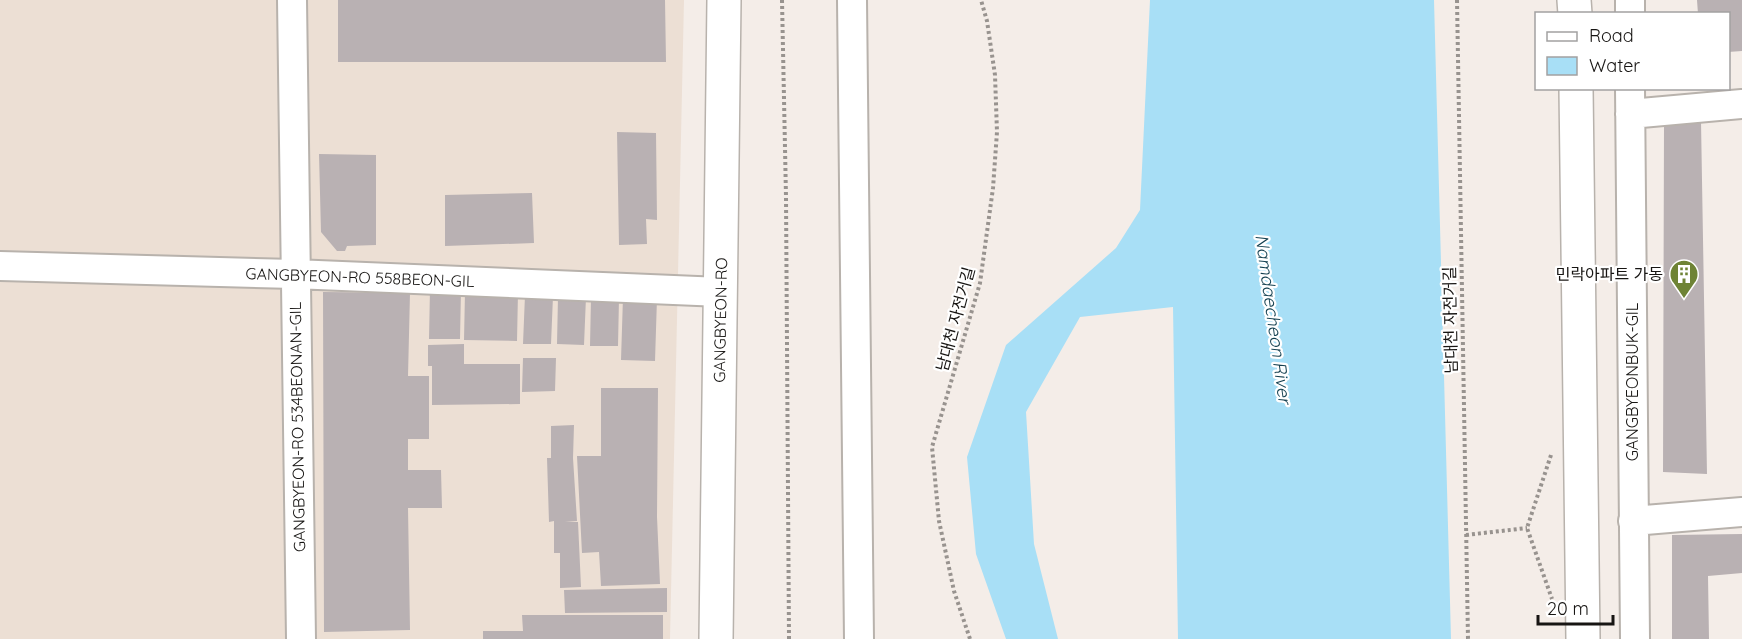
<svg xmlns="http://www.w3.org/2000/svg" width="1742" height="639" viewBox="0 0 1742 639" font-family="Quicksand,'Noto Sans KR',sans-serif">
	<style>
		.built { fill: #ecdfd4 }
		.water { fill: #a8dff6 }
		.building { fill: #b9b1b3 }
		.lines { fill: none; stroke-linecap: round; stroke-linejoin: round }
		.minor-casing { stroke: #b8b2ac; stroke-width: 32 }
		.tertiary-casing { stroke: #b8b2ac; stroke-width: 36 }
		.path { stroke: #98938f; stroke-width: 4; stroke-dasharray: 3 3; stroke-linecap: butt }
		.minor { stroke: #fff; stroke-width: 28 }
		.tertiary { stroke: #fff; stroke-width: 33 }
		.labels { text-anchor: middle; stroke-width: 4.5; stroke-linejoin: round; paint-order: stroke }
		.poi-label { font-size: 16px; fill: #171513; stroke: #fff; text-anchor: end }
		.street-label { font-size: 16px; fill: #171513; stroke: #fff }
		.water-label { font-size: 18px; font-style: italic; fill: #123f4f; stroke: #fff }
	</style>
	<rect width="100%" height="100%" fill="#f4ede8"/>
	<path class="built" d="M 0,0 L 684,0 L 670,639 L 0,639 Z"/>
	<path class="water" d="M 1150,0 L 1434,0 L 1451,639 L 1178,639 L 1173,307 L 1080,317 L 1026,412 L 1034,544 L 1058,639 L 1006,639 L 976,554 L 967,457 L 1006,345 L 1116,248 L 1140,210 Z"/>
	<path class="building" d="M 338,0 L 665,0 L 666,62 L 338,62 Z
		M 1697,0 L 1742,0 L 1742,51 L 1728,52 L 1728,14 L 1698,14 Z
		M 1701,121 L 1707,474 L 1663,472 L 1664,125 Z
		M 617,132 L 656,133 L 657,220 L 646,219 L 647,244 L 619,245 Z
		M 319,154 L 376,155 L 376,245 L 347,246 L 345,251 L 337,251 L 321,232 Z
		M 532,193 L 534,243 L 445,246 L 445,195 Z
		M 430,289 L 461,290 L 460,339 L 429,339 Z
		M 323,292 L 410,293 L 408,376 L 429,376 L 429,439 L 408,439 L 408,470 L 441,470 L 442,508 L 408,508 L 410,630 L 324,632 Z
		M 465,292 L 518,292 L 517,341 L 464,340 Z
		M 525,295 L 553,296 L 551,344 L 523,344 Z
		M 558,297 L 586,297 L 584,345 L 557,344 Z
		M 623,297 L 657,298 L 655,361 L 621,360 Z
		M 591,298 L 619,298 L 618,346 L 590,346 Z
		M 464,344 L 464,364 L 520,364 L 520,404 L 432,405 L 432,366 L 428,366 L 428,345 Z
		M 523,358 L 556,358 L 555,391 L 522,392 Z
		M 601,388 L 658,388 L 657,517 L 660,584 L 601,586 L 599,552 L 582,553 L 577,456 L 601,456 Z
		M 574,425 L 573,458 L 577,521 L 565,522 L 578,522 L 581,587 L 560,588 L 560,553 L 554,553 L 554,521 L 549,522 L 547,458 L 551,458 L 551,426 Z
		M 1742,534 L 1742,573 L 1708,576 L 1709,639 L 1672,639 L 1672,535 Z
		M 667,588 L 667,612 L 565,613 L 564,590 Z
		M 522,615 L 663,615 L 663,639 L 483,639 L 483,631 L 523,631 Z"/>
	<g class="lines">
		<g class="minor-casing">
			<path id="minor" d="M 292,0 L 301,639
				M 852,0 L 859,639
				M 1630,0 L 1630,14
				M 1630,88 L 1635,639
				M 1630,114 L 1742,104
				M 0,266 L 294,274 L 721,292
				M 1633,521 L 1742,512"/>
		</g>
		<g class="tertiary-casing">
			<path id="tertiary" d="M 1574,0 L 1575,14
				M 1576,88 L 1583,639
				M 716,639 L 724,0"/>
		</g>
		<path class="path" d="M 782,0 L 786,197 L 789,639
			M 1457,0 L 1468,639
			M 1551,455 L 1527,528 L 1552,599
			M 1466,535 L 1527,528
			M 970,639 L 954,591 L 939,521 L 932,447 L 980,283 L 993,188 L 997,132 L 995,75 L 987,21 L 981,0"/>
		<use href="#minor" class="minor"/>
		<use href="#tertiary" class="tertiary"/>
	</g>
	<defs>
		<g id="building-pin" transform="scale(1.5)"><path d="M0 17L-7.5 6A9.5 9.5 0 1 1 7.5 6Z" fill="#6e8335" stroke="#fff"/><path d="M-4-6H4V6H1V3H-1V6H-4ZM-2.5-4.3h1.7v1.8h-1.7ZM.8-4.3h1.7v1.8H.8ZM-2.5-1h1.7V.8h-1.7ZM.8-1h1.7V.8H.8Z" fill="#fff"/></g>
	</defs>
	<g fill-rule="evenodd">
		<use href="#building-pin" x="1684" y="274"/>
	</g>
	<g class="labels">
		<g class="poi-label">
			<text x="1663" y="280">민락아파트 가동</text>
		</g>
		<g class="street-label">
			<text transform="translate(360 277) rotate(2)" y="6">GANGBYEON-RO 558BEON-GIL</text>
			<text transform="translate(955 319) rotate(-75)" y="6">남대천 자전거길</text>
			<text transform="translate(720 320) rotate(-89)" y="6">GANGBYEON-RO</text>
			<text transform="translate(1450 320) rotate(-91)" y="6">남대천 자전거길</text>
			<text transform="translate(1632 382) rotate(-90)" y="6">GANGBYEONBUK-GIL</text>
			<text transform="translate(297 427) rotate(-91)" y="6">GANGBYEON-RO 534BEONAN-GIL</text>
		</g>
		<g class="water-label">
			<text transform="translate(1273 319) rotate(82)" y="6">Namdaecheon River</text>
		</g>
	</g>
	<rect x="1535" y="12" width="195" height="78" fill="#ffffff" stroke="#a2a1a1" stroke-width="1.5"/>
	<rect x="1547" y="32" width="30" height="9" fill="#ffffff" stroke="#a2a1a1" stroke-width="1.5"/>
	<text x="1589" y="42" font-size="18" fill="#171513">Road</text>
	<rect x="1547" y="57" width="30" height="18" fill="#a8dff6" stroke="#a2a1a1" stroke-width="1.5"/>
	<text x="1589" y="72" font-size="18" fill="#171513">Water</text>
	<path d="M1538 615v9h75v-9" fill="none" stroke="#171513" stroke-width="3"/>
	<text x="1547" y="615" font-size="18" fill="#171513" stroke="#ffffff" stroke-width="4.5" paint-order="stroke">20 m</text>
</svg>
